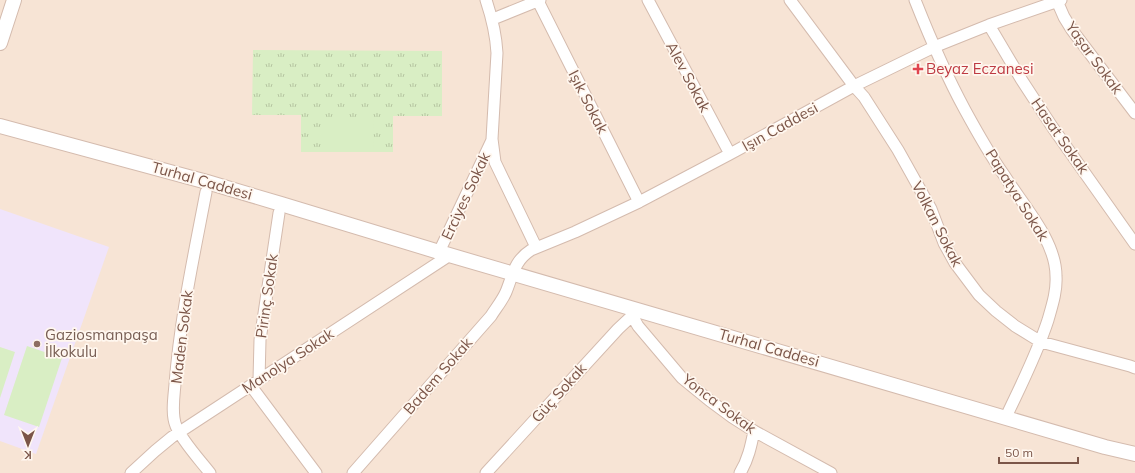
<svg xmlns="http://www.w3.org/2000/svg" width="1135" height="473" viewBox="0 0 1135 473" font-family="Mulish,sans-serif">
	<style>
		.residential { fill: #f7e4d5 }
		.education { fill: #f0e4fb }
		.park { fill: url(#park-tufts) }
		.pitch { fill: #d9eec4 }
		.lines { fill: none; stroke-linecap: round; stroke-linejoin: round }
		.minor-casing { stroke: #d4bbae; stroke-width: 13 }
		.tertiary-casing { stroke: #d4bbae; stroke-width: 16 }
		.minor { stroke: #fff; stroke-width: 11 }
		.tertiary { stroke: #fff; stroke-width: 14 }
		.health-dot { fill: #e0444e; stroke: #fff7ef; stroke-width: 1.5 }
		.education-dot { fill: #8d6e63; stroke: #fff7ef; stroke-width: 1.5 }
		.labels { text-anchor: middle; stroke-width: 3.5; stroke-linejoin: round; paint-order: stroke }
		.street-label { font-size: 15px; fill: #7b5548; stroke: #fff7ef }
		.health-label { font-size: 15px; fill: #be3a42; stroke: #fff7ef; text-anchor: start }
		.education-label { font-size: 15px; fill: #785e54; stroke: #fff7ef; text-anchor: start }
	</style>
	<defs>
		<pattern id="park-tufts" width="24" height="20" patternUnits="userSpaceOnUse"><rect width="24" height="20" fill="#d9eec4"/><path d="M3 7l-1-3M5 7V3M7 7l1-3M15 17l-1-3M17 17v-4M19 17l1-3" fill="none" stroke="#b5c4a1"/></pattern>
	</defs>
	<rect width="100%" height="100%" fill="#fef3e7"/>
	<path class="residential" d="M 0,0 L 1135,0 L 1135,473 L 0,473 Z"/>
	<path class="education" d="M 0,209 L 109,247 L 36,454 L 0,441 Z"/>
	<path class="park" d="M 253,50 L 442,51 L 442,116 L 393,116 L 393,152 L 301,152 L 301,115 L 252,115 Z"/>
	<path class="pitch" d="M 321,120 L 374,120 L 373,147 L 321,147 Z
		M 27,346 L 62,358 L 39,427 L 4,415 Z
		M 0,347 L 15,352 L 0,398 Z"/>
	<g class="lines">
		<g class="minor-casing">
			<path id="minor" d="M 486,0 C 492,18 496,34 497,53 L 492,139 L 495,162 L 536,247
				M 648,0 L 730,154
				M 790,0 L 854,86 L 864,97 L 898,150 L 931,209 L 944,243 L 955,263 L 979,295 L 996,311 L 1015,326 L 1041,342 L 1130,366 L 1135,368
				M 915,0 C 930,38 946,75 965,110 C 977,132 990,155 1004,175 C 1022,204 1056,240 1056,276 C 1057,291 1052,306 1048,320 C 1037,354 1021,385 1006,417
				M 538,1 L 639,202
				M 1057,1 L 1064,17 L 1072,30 L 1135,113
				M 493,19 L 540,0
				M 989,25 L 1021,79 L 1053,128 L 1135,244
				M 206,192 C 194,255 180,319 175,384 C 174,397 171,414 176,426 C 182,441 200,460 210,473
				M 439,252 L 492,140
				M 635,309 C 633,316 634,320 638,326 L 682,378 L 709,400 L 732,417 L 754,431 L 831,473
				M 259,380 L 260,340 L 279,213
				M 251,386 L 316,473
				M 131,473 L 155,451 L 172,437 L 450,255
				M 353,473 L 491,316 C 496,308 502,301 506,292 C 513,275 514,261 531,250 L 575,232 L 639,202 L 730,154 L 854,86 L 934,47 L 989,25 L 1061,0
				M 486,473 L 618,329 L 634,314
				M 740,473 C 748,460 751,446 754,431"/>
		</g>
		<g class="tertiary-casing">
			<path id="tertiary" d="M 0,43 L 14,0
				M 0,126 L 207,182 L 281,204 L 439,252 L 1105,447 L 1135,454"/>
		</g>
		<use href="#minor" class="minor"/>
		<use href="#tertiary" class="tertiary"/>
	</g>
	<path class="health-dot" d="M916 63h4v4h4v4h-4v4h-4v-4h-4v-4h4z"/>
	<circle class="education-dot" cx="37" cy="344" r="4"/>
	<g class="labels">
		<g class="street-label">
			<text transform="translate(1094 58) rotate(54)" y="5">Yaşar Sokak</text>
			<text transform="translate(688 77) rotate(62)" y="5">Alev Sokak</text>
			<text transform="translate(588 102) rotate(63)" y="5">Işık Sokak</text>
			<text transform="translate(780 127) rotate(-29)" y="5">Işın Caddesi</text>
			<text transform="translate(1060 136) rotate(55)" y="5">Hasat Sokak</text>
			<text transform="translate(202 181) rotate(16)" y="5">Turhal Caddesi</text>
			<text transform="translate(1017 195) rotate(58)" y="5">Papatya Sokak</text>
			<text transform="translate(466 196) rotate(-65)" y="5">Erciyes Sokak</text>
			<text transform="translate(937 224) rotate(63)" y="5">Volkan Sokak</text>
			<text transform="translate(267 296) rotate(-82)" y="5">Pirinç Sokak</text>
			<text transform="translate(182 337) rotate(-83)" y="5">Maden Sokak</text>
			<text transform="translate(769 348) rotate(16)" y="5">Turhal Caddesi</text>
			<text transform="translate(288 361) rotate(-33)" y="5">Manolya Sokak</text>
			<text transform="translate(438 376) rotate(-49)" y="5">Badem Sokak</text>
			<text transform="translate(559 393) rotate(-48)" y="5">Güç Sokak</text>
			<text transform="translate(719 404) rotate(37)" y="5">Yonca Sokak</text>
		</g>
		<g class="health-label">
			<text x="926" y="74">Beyaz Eczanesi</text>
		</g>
		<g class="education-label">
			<text x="45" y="340">Gaziosmanpaşa<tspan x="45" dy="17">İlkokulu</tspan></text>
		</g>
	</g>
	<g transform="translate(28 445) rotate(180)" stroke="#fff7ef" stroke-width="3" paint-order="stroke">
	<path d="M0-3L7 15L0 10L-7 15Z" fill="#7b5548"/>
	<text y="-6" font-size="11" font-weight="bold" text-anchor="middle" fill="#7b5548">K</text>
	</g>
	<path d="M999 457v6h79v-6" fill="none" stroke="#7b5548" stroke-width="2"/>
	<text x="1005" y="457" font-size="12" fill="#7b5548" stroke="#fff7ef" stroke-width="3" paint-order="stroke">50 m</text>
</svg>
